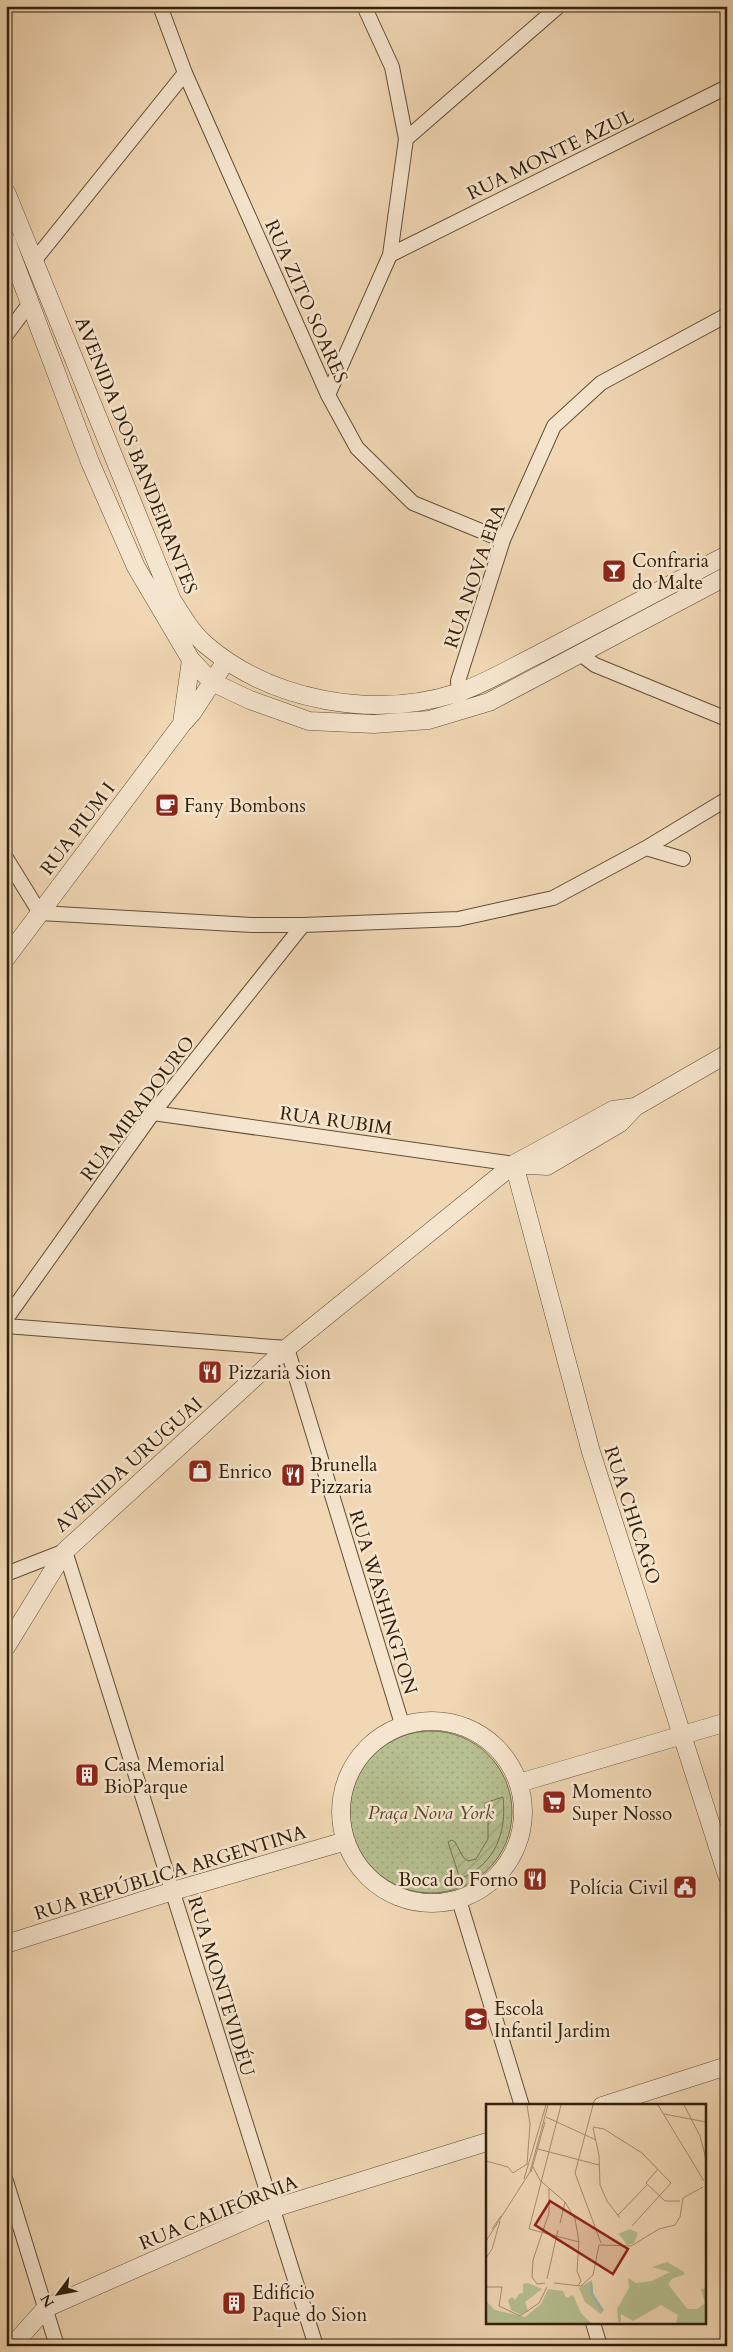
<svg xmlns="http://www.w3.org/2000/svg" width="733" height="2352" viewBox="0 0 733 2352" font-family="Cardo,serif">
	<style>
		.grass { fill: url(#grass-dots); stroke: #74704d }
		.garden { fill: url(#garden-furrows); stroke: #74704d }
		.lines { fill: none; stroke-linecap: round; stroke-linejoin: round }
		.minor-casing { stroke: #624e34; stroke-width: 16 }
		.tertiary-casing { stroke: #624e34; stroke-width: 19 }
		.minor { stroke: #f6e5ce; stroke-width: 14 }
		.tertiary { stroke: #f6e5ce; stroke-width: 18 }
		.labels { text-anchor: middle; stroke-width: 5; stroke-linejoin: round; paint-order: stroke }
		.street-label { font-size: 19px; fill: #32200a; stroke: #f6e5ce }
		.poi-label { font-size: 19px; fill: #32200a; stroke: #f6e5ce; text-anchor: start }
		.park-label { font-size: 19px; font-style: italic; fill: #53482c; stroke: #f6e5ce }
		.inset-river { fill: none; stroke: #9bb9b0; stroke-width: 2.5 }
		.inset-road { fill: none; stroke: #a58e70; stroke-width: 1 }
		.view { fill: #8f2418; fill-opacity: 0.15; stroke: #8f2418; stroke-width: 2.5 }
		.inset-edge { fill: none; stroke: #32200a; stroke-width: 2.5 }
	</style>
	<defs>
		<pattern id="grass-dots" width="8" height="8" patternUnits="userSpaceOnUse" patternTransform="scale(1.25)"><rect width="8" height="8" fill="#b6bf90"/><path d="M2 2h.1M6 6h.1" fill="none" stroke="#9da47b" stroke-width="1.8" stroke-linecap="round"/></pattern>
		<pattern id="garden-furrows" width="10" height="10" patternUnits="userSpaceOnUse" patternTransform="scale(1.25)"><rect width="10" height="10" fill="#b6bf90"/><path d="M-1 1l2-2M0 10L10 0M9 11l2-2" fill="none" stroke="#9da47b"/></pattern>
	</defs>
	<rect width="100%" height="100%" fill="#f1d7b4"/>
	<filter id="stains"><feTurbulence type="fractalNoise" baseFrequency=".004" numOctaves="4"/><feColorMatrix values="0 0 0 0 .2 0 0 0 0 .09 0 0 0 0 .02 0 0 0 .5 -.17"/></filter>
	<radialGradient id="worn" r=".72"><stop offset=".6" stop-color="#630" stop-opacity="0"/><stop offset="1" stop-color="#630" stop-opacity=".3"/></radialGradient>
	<path class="grass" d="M350 1812a81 81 0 1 1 162 0a81 81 0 1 1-162 0Z"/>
	<path class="garden" d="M 503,1797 C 507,1833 495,1864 460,1879 L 448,1842 L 452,1840 L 455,1842 L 463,1857 L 468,1861 L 476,1859 L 488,1839 L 488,1814 L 485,1811 L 485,1803 Z"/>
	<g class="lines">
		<g class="minor-casing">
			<path id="minor" d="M 160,6 L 185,73 L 328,395 L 357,448 L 413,503 L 503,540
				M 406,139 L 559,6
				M 390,255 L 727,87
				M 34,261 L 185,73
				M 6,335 L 30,303
				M 328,395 L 390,255 L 406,139 L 392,67 L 364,6
				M 579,653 L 595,665 L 727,719
				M 459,700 L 458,681 L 503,540 L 554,426 L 601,383 L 727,315
				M 646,848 L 683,859
				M 6,858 L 40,913 L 252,925 L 303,925 L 458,919 L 553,898 L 646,848 L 727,799
				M 153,1113 L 514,1164
				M 6,1319 L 153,1113 L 303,925
				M 6,1326 L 287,1348 L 402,1724
				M 6,1574 L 65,1551 L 316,2346
				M 459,1900 L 522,2106
				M 6,2181 L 57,2346
				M 593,2323 L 600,2346"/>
		</g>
		<g class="tertiary-casing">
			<path id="tertiary" d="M 6,192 L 172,600 C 182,616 192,633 206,645 C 273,702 374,719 457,693 C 485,684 512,667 539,654 C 602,621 664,588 727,555
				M 6,240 L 90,462 L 136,567 L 191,660 L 212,682 L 250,700 L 309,721 L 374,724 L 429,720 L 489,702 L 727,576
				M 182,723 L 191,660
				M 6,958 L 182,724 L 192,713 L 226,661
				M 514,1164 L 591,1452 L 727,1875
				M 514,1164 L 547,1166 L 620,1123 L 635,1107 L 727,1054
				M 6,1647 L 65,1551 L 287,1348 L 514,1164 L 613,1110 L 635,1107
				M341 1812a91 91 0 1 1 182 0a91 91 0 1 1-182 0Z
				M 519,1783 L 727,1722
				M 6,1944 L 173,1891 L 346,1841
				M 602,2106 L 727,2066
				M 12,2346 L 46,2308 L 271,2209 L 487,2142"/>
		</g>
		<use href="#minor" class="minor"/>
		<use href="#tertiary" class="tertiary"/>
	</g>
	<defs>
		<g id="bar-square" transform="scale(1.25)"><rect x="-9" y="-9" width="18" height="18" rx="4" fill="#8f2418" stroke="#f6e5ce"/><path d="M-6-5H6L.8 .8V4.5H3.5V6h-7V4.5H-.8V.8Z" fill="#fff"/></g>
		<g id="cafe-square" transform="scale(1.25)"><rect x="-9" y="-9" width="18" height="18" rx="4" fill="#8f2418" stroke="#f6e5ce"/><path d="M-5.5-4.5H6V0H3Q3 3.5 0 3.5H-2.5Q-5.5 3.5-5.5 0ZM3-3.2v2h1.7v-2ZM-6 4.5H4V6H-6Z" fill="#fff"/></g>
		<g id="restaurant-square" transform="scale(1.25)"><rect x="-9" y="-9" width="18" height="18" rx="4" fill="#8f2418" stroke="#f6e5ce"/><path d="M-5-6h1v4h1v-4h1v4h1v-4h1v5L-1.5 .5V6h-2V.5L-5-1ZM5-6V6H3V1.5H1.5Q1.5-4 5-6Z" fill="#fff"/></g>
		<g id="shop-square" transform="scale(1.25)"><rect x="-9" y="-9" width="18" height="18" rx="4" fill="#8f2418" stroke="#f6e5ce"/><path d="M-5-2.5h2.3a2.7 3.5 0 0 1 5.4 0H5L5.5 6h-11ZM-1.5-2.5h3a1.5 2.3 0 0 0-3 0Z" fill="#fff"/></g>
		<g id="building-square" transform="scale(1.25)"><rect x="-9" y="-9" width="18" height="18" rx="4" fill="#8f2418" stroke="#f6e5ce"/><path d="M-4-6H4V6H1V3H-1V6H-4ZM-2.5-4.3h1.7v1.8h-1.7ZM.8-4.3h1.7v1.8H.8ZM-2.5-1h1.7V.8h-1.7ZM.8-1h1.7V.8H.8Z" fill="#fff"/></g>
		<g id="supermarket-square" transform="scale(1.25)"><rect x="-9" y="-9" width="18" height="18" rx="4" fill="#8f2418" stroke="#f6e5ce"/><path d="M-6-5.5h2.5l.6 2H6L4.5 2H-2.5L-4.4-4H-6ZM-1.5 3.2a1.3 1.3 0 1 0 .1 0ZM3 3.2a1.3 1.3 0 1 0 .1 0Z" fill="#fff"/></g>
		<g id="civic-square" transform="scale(1.25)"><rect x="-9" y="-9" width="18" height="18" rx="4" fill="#8f2418" stroke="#f6e5ce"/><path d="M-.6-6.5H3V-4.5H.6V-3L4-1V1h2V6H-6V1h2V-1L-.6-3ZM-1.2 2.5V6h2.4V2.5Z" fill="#fff"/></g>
		<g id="school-square" transform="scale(1.25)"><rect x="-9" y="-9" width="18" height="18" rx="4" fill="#8f2418" stroke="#f6e5ce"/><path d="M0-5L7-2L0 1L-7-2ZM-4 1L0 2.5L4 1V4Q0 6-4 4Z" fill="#fff"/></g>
	</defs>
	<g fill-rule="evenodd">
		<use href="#bar-square" x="614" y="571"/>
		<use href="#cafe-square" x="167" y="805"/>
		<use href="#restaurant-square" x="210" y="1372"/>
		<use href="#shop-square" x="200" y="1471"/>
		<use href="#restaurant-square" x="293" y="1475"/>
		<use href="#building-square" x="87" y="1775"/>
		<use href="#supermarket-square" x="554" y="1802"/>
		<use href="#restaurant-square" x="535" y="1879"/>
		<use href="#civic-square" x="685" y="1887"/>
		<use href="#school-square" x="476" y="2019"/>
		<use href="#building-square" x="234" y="2303"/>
	</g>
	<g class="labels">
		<g class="street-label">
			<text transform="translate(550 154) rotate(-26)" y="7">RUA MONTE AZUL</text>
			<text transform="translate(307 301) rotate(66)" y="7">RUA ZITO SOARES</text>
			<text transform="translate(137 455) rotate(68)" y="7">AVENIDA DOS BANDEIRANTES</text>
			<text transform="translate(474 576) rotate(-71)" y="7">RUA NOVA ERA</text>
			<text transform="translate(77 828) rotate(-53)" y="7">RUA PIUM I</text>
			<text transform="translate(137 1108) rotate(-53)" y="7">RUA MIRADOURO</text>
			<text transform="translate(336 1120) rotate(8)" y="7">RUA RUBIM</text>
			<text transform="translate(128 1464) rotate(-42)" y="7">AVENIDA URUGUAI</text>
			<text transform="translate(633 1515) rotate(72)" y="7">RUA CHICAGO</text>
			<text transform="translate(384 1602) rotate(73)" y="7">RUA WASHINGTON</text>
			<text transform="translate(170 1872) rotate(-17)" y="7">RUA REPÚBLICA ARGENTINA</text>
			<text transform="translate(222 1986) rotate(73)" y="7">RUA MONTEVIDÉU</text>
			<text transform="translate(218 2212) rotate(-22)" y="7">RUA CALIFÓRNIA</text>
		</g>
		<g class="poi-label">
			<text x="632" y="567">Confraria<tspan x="632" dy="22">do Malte</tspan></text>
			<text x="184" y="812">Fany Bombons</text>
			<text x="228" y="1379">Pizzaria Sion</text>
			<text x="310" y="1471">Brunella<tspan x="310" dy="22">Pizzaria</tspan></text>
			<text x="218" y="1478">Enrico</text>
			<text x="104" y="1771">Casa Memorial<tspan x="104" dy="22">BioParque</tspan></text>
			<text x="572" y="1798">Momento<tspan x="572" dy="22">Super Nosso</tspan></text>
			<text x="518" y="1886" text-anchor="end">Boca do Forno</text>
			<text x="668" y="1894" text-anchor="end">Polícia Civil</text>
			<text x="494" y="2015">Escola<tspan x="494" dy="22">Infantil Jardim</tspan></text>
			<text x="252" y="2299">Edifício<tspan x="252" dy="22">Paque do Sion</tspan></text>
		</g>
		<g class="park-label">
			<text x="431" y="1819">Praça Nova York</text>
		</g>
	</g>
	<g transform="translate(486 2104)">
		<rect width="220" height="220" fill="#f1d7b4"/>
		<path d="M 181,158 L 198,168 L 198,171 L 187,174 L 182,180 L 212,219 L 190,219 L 192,211 L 175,201 L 147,217 L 135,210 L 135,218 L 132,218 L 131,205 L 143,184 L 142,174 L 150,179 L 166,177 L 184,168 L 166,163 ZM 106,176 L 107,189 L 117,207 L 115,210 L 99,198 L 93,184 ZM 62,185 L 77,187 L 80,194 L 87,191 L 95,209 L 105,219 L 0,219 L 0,197 L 9,206 L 39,213 L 55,200 Z" fill="#b6bf90"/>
		<path d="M 144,125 L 152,129 L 148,139 L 141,141 L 133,130 L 129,131 ZM 42,179 L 56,185 L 39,198 L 42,207 L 35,211 L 25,206 L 22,196 L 26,193 L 29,196 L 34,189 L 37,190 L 37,180 ZM 220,184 L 220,219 L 212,219 L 200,205 L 211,205 L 219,199 L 215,185 Z" fill="#b6bf90"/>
		<path class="inset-river" d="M 105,179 L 106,190 L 117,207"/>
		<path class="inset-road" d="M 75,1 L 43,125 L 93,138M 107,1 L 89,69 L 115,139M 172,1 L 218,77M 198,1 L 214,32 L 220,55M 178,10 L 220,18M 60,13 L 110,36M 107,23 L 118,25 L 156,49 L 185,79 L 146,122M 107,24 L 113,51 L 114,81 L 121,97 L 134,114M 52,45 L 113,61M 0,57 L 22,63 L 27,69 L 41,60M 41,61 L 44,20 L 41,1M 47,63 L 55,78M 171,66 L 160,79 L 179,97 L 194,97M 45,68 L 59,18M 38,75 L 60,1M 56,78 L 79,98 L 89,115 L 93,138 L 91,167 L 95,177 L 92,182M 132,111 L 161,81M 74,119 L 79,98M 6,125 L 15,112M 0,137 L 44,68 L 62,1M 0,154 L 6,145 L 14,117M 61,175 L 72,126M 59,179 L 51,180 L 46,173 L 47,156 L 63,109 L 63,85M 68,179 L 95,182 L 107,171 L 113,141 L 145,142 L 173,125 L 189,121 L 194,113 L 197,94 L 217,83M 0,183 L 16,183 L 13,202 L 34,212 L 53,199 L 61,183"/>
		<path class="view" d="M 64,97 L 142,145 L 127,170 L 49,121 Z"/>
		<rect width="220" height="220" class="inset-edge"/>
	</g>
	<rect width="733" height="2352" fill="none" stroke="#f1d7b4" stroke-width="25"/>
	<rect x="8" y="8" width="718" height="2337" fill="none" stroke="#32200a" stroke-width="2.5"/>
	<rect x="12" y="12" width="708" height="2327" fill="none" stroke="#32200a"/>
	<g transform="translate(58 2294) rotate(238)" stroke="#f6e5ce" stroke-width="4" paint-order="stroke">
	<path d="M0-4L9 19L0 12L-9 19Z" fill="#32200a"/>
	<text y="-8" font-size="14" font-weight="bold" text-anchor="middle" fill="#32200a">N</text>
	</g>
	<rect width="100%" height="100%" filter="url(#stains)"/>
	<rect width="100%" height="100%" fill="url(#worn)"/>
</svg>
